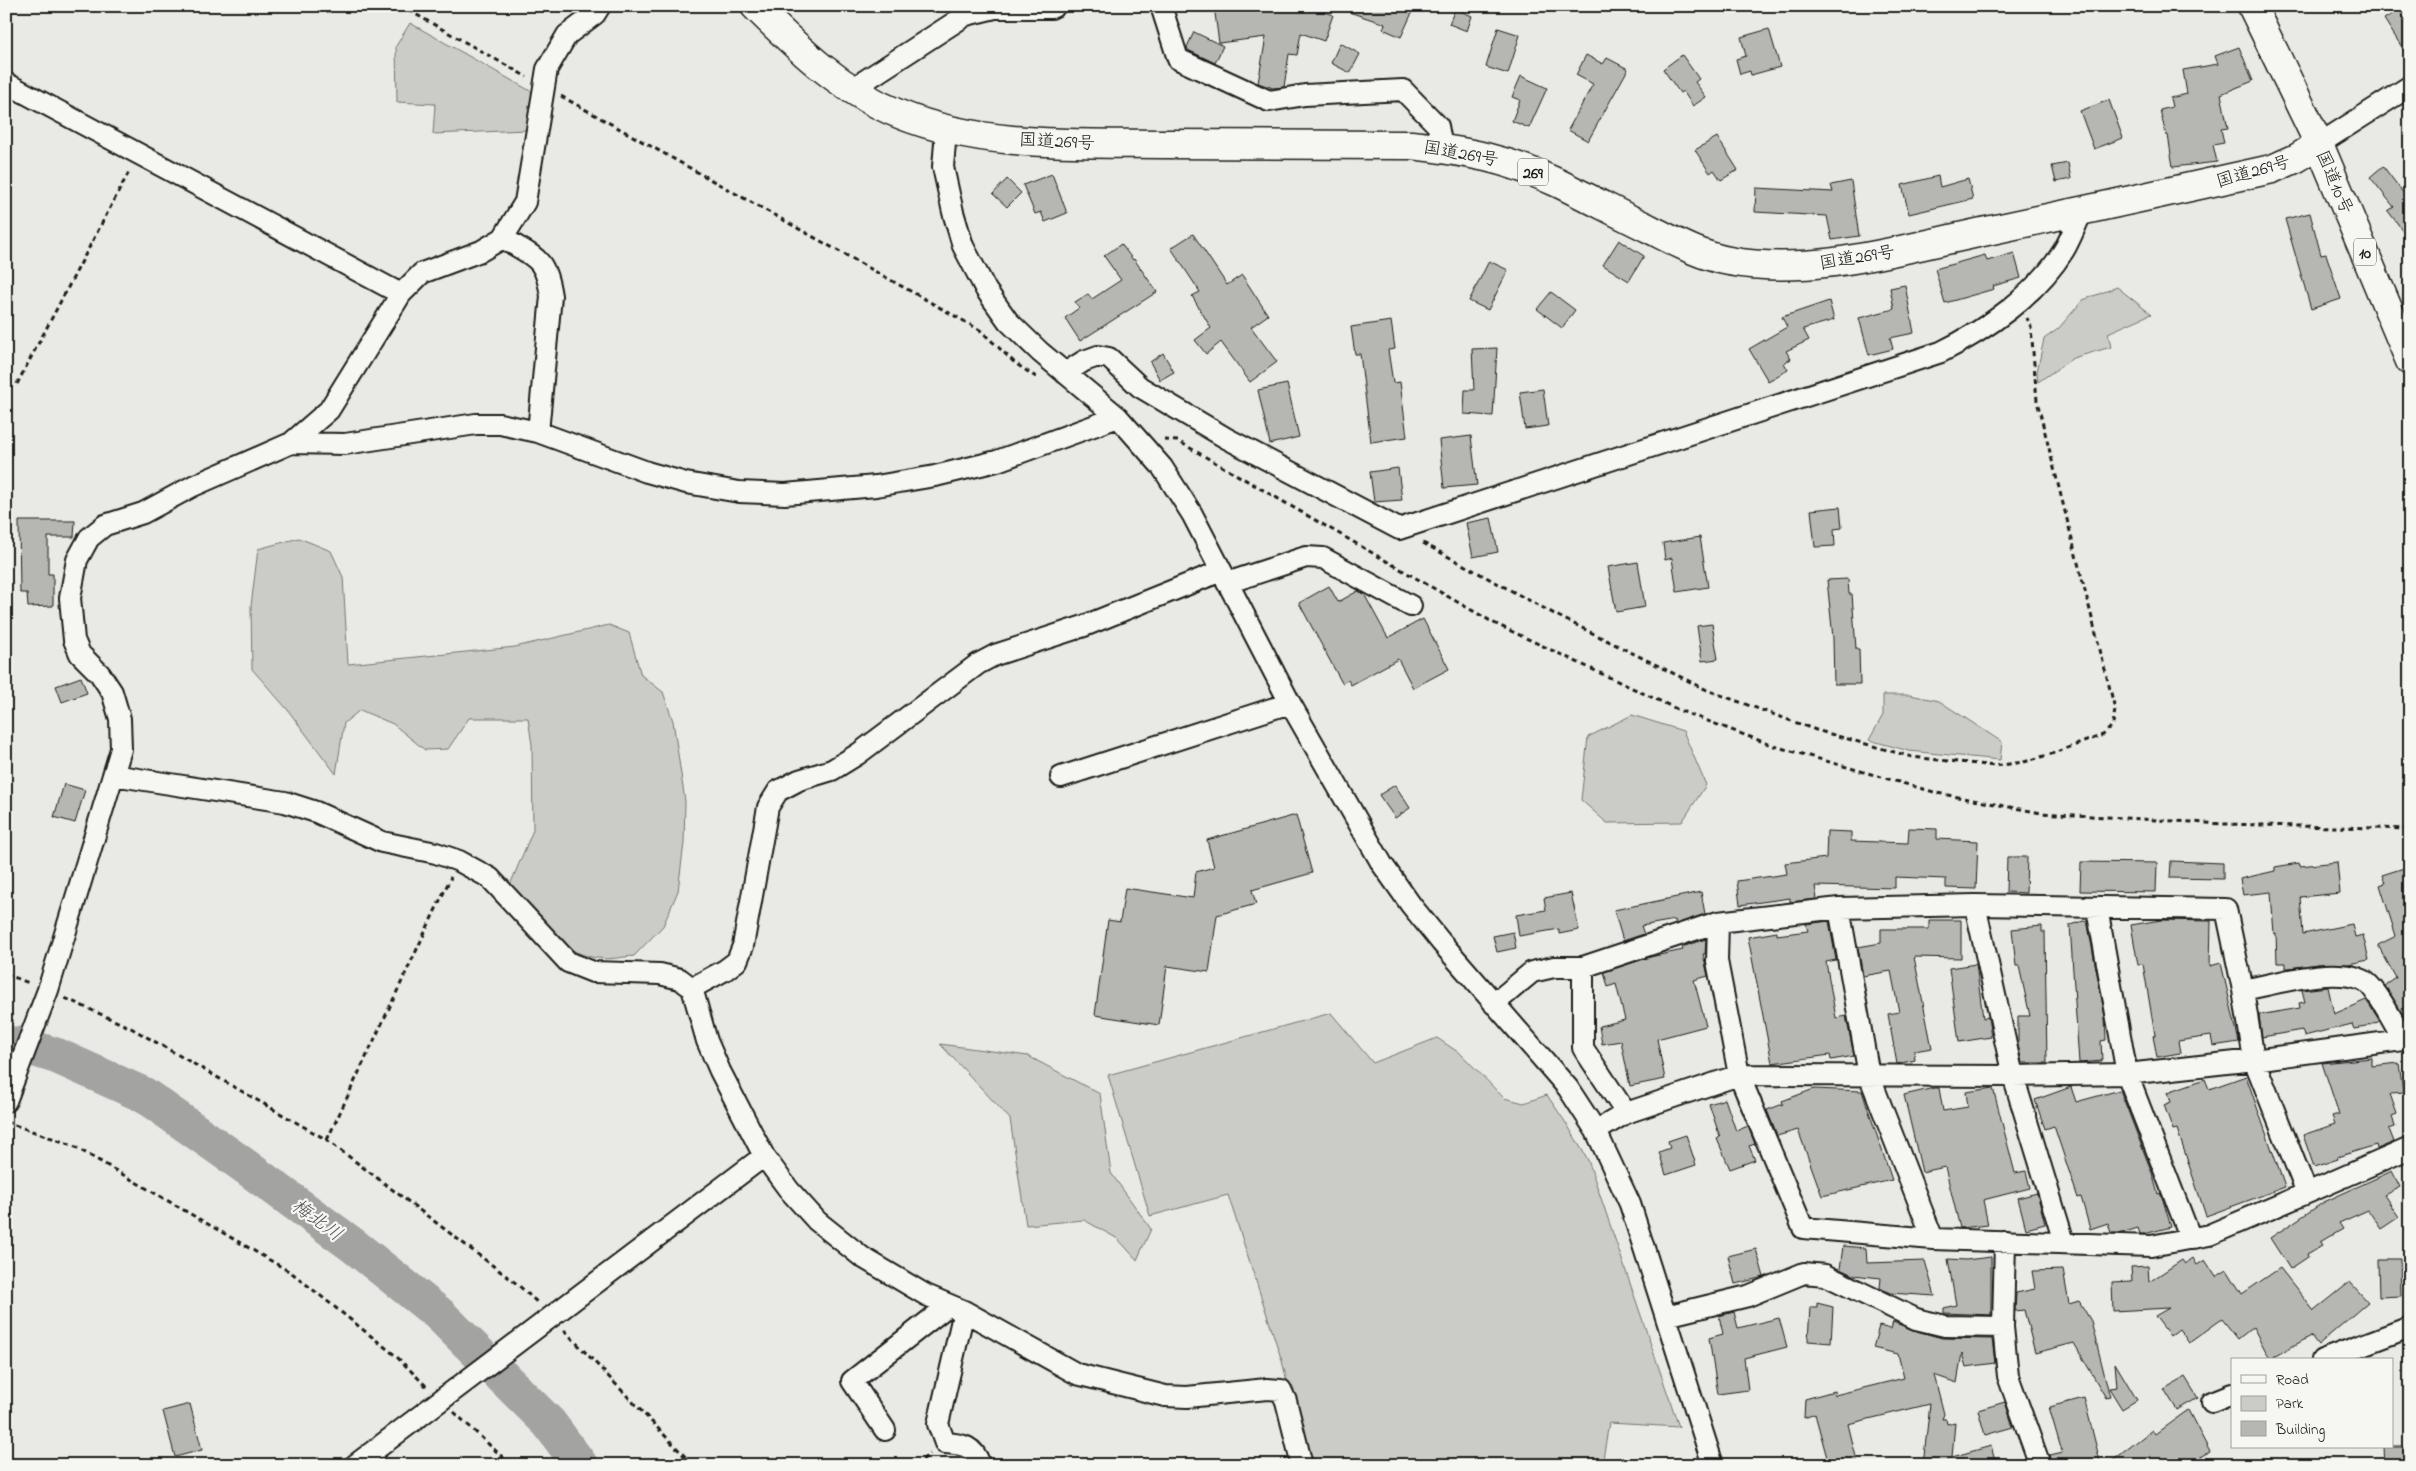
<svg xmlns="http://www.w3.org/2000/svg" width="2416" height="1471" viewBox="0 0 2416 1471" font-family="'Indie Flower','Klee One',sans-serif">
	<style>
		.green { fill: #cbcbc7; stroke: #747472 }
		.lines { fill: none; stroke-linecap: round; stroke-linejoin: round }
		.river { stroke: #a3a3a1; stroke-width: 36 }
		.building { fill: #b6b6b3; stroke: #1c1c1c }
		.minor-casing { stroke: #1c1c1c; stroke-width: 24 }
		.highway-casing { stroke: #1c1c1c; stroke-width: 31 }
		.path { stroke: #1c1c1c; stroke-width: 3; stroke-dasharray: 5 4; stroke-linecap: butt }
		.minor { stroke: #f6f6f2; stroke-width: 20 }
		.highway { stroke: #f6f6f2; stroke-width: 28 }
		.labels { text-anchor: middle; stroke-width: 4.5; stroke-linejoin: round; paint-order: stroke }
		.shield { fill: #f6f6f2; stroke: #5d5d5c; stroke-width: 1 }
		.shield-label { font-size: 16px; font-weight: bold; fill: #1c1c1c }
		.street-label { font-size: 18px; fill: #1c1c1c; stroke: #f6f6f2 }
		.water-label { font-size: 19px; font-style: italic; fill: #525251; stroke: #f6f6f2 }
	</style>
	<rect width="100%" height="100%" fill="#e9e9e5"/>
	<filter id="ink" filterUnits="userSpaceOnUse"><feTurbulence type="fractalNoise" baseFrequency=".02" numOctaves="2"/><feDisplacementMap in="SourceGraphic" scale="10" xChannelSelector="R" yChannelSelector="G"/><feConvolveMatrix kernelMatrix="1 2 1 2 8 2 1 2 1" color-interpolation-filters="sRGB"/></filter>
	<g filter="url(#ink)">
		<path class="green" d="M 410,23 L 534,93 L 527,130 L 433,134 L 435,104 L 397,102 L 396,46 Z
			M 2117,287 L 2151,314 L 2108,333 L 2111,347 L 2073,358 L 2038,382 L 2037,372 L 2044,339 L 2058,329 L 2083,300 Z
			M 299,538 L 331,551 L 343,577 L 348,664 L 515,647 L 609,625 L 629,633 L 641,675 L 663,692 L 673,721 L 685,801 L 684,843 L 678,891 L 663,926 L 634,956 C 622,957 609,960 598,958 C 558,954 534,914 510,885 L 533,830 L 532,745 L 528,718 L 469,718 L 448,749 L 425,750 L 393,724 L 360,710 L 344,723 L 336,774 L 287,709 L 252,669 L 251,606 L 258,549 Z
			M 1883,695 L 1910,695 L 1939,701 L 2002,742 L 2000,760 L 1909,751 L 1869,740 L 1883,715 Z
			M 1632,715 L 1683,731 L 1706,785 L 1682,822 L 1607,823 L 1581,800 L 1588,737 Z
			M 1331,1013 L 1373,1063 L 1437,1038 L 1461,1054 L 1504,1098 L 1524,1103 L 1547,1095 L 1568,1126 L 1588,1160 L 1679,1427 L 1609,1423 L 1602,1465 L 1308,1465 L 1282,1361 L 1228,1195 L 1150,1216 L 1108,1075 Z
			M 940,1044 L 1028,1056 L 1100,1094 L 1111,1173 L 1151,1229 L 1137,1260 L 1118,1239 L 1084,1220 L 1026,1225 L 1010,1119 Z"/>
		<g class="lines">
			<path class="river" d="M 6,1044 L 22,1045 L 57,1056 L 144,1095 L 242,1164 L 354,1246 L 439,1314 L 549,1423 L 580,1465"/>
		</g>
		<path class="building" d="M 1214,6 L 1309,6 L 1333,15 L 1324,41 L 1301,33 L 1297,55 L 1289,54 L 1284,87 L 1273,88 L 1258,83 L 1266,37 L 1219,43 Z
			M 1340,6 L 1415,6 L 1401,37 L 1383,29 L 1385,24 L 1340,9 Z
			M 1455,9 L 1472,16 L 1467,31 L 1449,24 Z
			M 2399,10 L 2410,28 L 2410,60 L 2384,19 Z
			M 1498,28 L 1520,35 L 1508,74 L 1486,67 Z
			M 1769,29 L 1780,67 L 1751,75 L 1750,71 L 1740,74 L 1736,59 L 1746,56 L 1741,37 Z
			M 1194,32 L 1223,46 L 1215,63 L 1188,50 L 1187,47 Z
			M 1340,43 L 1360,54 L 1350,73 L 1331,63 Z
			M 2239,47 L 2253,81 L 2221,94 L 2228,128 L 2221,129 L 2224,143 L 2213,145 L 2217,162 L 2173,167 L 2168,135 L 2166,135 L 2160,110 L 2172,107 L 2170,98 L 2187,94 L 2183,70 L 2218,64 L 2215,56 Z
			M 1586,55 L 1603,64 L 1607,58 L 1628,69 L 1588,141 L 1568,130 L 1593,84 L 1576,75 Z
			M 1682,55 L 1699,79 L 1695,82 L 1706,97 L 1693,106 L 1683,91 L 1680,93 L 1663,69 Z
			M 1521,76 L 1547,88 L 1529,128 L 1512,121 L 1520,100 L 1512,97 Z
			M 2109,100 L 2123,138 L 2094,149 L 2080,111 Z
			M 1717,137 L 1738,170 L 1721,180 L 1714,170 L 1710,173 L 1695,150 Z
			M 2068,163 L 2071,179 L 2056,182 L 2052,166 Z
			M 2383,166 L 2407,198 L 2410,196 L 2410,240 L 2388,211 L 2394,207 L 2370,177 Z
			M 1052,174 L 1067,213 L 1045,222 L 1041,212 L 1035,214 L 1023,185 Z
			M 1938,176 L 1940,187 L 1968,179 L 1973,199 L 1909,214 L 1902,185 Z
			M 1007,179 L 1021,193 L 1007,207 L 993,194 Z
			M 1851,181 L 1859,236 L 1832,240 L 1827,216 L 1755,212 L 1756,188 L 1833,192 L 1831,185 Z
			M 2310,213 L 2321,255 L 2326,254 L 2341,299 L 2311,309 L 2285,219 Z
			M 1193,234 L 1227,285 L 1242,275 L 1268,315 L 1251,327 L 1277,362 L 1250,382 L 1221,342 L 1206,354 L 1195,340 L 1211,328 L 1192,296 L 1200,292 L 1171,248 Z
			M 1619,240 L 1644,256 L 1629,281 L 1603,265 Z
			M 1121,244 L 1133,260 L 1134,259 L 1157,292 L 1080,341 L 1065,318 L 1079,308 L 1075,302 L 1088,294 L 1092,299 L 1121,280 L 1104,256 Z
			M 2014,253 L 2021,278 L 1993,286 L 1994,289 L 1945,303 L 1935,269 L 1985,255 L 1987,261 Z
			M 1489,261 L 1508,270 L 1488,310 L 1469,301 Z
			M 1905,285 L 1914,333 L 1890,338 L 1893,349 L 1869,355 L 1859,318 L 1894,309 L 1890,288 Z
			M 1551,292 L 1575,310 L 1562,328 L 1537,309 Z
			M 1829,301 L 1834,320 L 1803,329 L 1809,340 L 1786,351 L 1791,359 L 1784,363 L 1788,370 L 1768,381 L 1749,349 L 1787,327 L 1782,317 Z
			M 1391,321 L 1395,349 L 1388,350 L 1393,383 L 1400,382 L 1407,437 L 1371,442 L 1360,354 L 1355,354 L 1351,327 Z
			M 1497,348 L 1493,416 L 1464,414 L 1465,390 L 1474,390 L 1472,349 Z
			M 1163,353 L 1174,372 L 1160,380 L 1150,362 Z
			M 1287,384 L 1299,437 L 1270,444 L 1258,390 Z
			M 1543,389 L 1548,426 L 1525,429 L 1520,392 Z
			M 1471,436 L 1477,485 L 1444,488 L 1439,440 Z
			M 1398,468 L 1402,500 L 1374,502 L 1370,472 Z
			M 1840,507 L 1842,528 L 1834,529 L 1835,546 L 1815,547 L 1811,510 Z
			M 1491,518 L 1498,552 L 1473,557 L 1466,523 Z
			M 19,521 L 75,521 L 74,537 L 48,537 L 48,574 L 53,574 L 53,606 L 28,607 L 27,593 L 20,593 Z
			M 1700,537 L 1708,587 L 1677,592 L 1672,558 L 1665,560 L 1663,543 Z
			M 1638,562 L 1645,607 L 1616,612 L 1608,567 Z
			M 1848,579 L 1849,594 L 1852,594 L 1856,649 L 1859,649 L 1860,684 L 1834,684 L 1833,638 L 1827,580 Z
			M 1329,586 L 1338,602 L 1358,591 L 1364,594 L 1388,638 L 1423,619 L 1449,669 L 1413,688 L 1398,659 L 1351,685 L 1348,680 L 1342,683 L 1299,603 Z
			M 1712,624 L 1718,659 L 1702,661 L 1697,626 Z
			M 81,677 L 87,693 L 62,702 L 56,686 Z
			M 64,784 L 85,790 L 75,823 L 54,817 Z
			M 1395,785 L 1410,808 L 1395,818 L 1379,795 Z
			M 1296,815 L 1312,873 L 1252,890 L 1256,904 L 1217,915 L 1209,972 L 1167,966 L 1159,1025 L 1095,1015 L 1108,920 L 1120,922 L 1125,888 L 1193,898 L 1196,872 L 1214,867 L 1207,840 Z
			M 1909,828 L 1937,829 L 1937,839 L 1978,841 L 1976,889 L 1946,888 L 1946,879 L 1895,877 L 1895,888 L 1815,886 L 1817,899 L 1790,902 L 1790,898 L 1740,905 L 1737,881 L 1787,874 L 1785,863 L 1826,858 L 1827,831 L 1851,832 L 1851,841 L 1908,843 Z
			M 2007,857 L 2027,857 L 2026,893 L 2006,892 Z
			M 2171,861 L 2223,863 L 2223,879 L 2170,878 Z
			M 2081,862 L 2157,863 L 2156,892 L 2080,891 Z
			M 2337,862 L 2340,893 L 2300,897 L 2303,934 L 2352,924 L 2355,937 L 2363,935 L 2369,960 L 2348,964 L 2320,964 L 2289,968 L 2286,968 L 2286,963 L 2277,963 L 2276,933 L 2274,934 L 2271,892 L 2243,895 L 2240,879 L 2275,871 L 2275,867 L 2299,863 L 2300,866 Z
			M 2404,868 L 2410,887 L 2410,1026 L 2385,986 L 2396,978 L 2378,945 L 2396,936 L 2380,885 L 2385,883 L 2382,875 Z
			M 1701,892 L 1705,914 L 1676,924 L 1675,920 L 1641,926 L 1644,934 L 1623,941 L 1614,910 Z
			M 1571,893 L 1579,930 L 1559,934 L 1559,929 L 1519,936 L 1516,915 L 1546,910 L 1544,898 Z
			M 1929,920 L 1961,920 L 1961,958 L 1914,957 L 1932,1048 L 1914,1051 L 1915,1060 L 1897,1064 L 1888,1014 L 1899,1012 L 1891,971 L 1863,976 L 1858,947 L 1881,943 L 1881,929 L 1929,929 Z
			M 2087,920 L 2105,1017 L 2106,1040 L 2101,1041 L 2102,1061 L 2079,1063 L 2070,925 Z
			M 2161,920 L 2211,921 L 2210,966 L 2221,963 L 2239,1042 L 2213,1046 L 2211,1036 L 2178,1041 L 2180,1053 L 2157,1057 L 2153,1036 L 2155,1035 L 2143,964 L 2138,965 L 2131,925 Z
			M 1829,921 L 1836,960 L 1826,962 L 1836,1018 L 1846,1016 L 1854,1056 L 1831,1060 L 1830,1055 L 1772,1063 L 1748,937 L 1777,932 L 1777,935 L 1808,931 L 1806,924 Z
			M 2042,926 L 2042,932 L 2045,932 L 2047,1063 L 2022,1063 L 2018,1045 L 2018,1016 L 2030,1016 L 2019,966 L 2016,966 L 2012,929 Z
			M 1513,932 L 1516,948 L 1497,952 L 1493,936 Z
			M 1706,939 L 1705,954 L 1703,954 L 1708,976 L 1694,980 L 1706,1026 L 1657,1039 L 1665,1079 L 1630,1086 L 1621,1041 L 1602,1044 L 1599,1026 L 1625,1020 L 1616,984 L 1608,987 L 1604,972 L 1650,957 L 1683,950 L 1682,947 Z
			M 1976,964 L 1983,1018 L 1988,1017 L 1991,1037 L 1959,1042 L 1949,968 Z
			M 2328,987 L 2334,1014 L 2366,1000 L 2380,1021 L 2366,1027 L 2354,1029 L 2352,1024 L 2304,1036 L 2302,1030 L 2262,1037 L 2259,1015 L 2300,1008 L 2299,1003 L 2305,1002 L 2302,990 Z
			M 2372,1058 L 2372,1066 L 2399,1063 L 2403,1093 L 2390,1094 L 2397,1114 L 2392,1116 L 2395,1127 L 2389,1129 L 2394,1142 L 2377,1149 L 2376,1145 L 2337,1157 L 2338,1159 L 2314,1167 L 2303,1135 L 2335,1124 L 2332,1116 L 2339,1114 L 2322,1063 Z
			M 2246,1076 L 2285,1187 L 2206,1216 L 2177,1129 L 2173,1130 L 2164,1105 L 2171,1102 L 2168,1092 L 2205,1079 L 2209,1089 Z
			M 2071,1087 L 2076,1102 L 2120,1090 L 2152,1173 L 2158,1194 L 2160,1193 L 2163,1200 L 2171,1227 L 2144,1234 L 2140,1234 L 2138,1228 L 2122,1233 L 2111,1233 L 2108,1223 L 2090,1229 L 2081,1197 L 2078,1198 L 2054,1126 L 2045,1129 L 2035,1100 Z
			M 1934,1088 L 1939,1088 L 1943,1111 L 1968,1107 L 1966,1092 L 1993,1088 L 2015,1173 L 2026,1171 L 2030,1188 L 1983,1200 L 1988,1225 L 1960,1228 L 1945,1167 L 1922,1172 L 1904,1095 Z
			M 1814,1089 L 1862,1091 L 1892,1180 L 1822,1196 L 1798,1130 L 1777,1136 L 1767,1110 L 1783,1104 L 1782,1101 Z
			M 1725,1099 L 1736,1131 L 1748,1126 L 1755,1144 L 1749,1146 L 1755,1160 L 1730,1169 L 1717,1139 L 1720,1137 L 1709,1104 Z
			M 1686,1135 L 1696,1165 L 1666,1175 L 1659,1152 L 1670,1148 L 1668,1141 Z
			M 2392,1171 L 2400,1187 L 2384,1195 L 2399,1217 L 2381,1229 L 2368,1210 L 2339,1223 L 2343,1229 L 2321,1242 L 2323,1245 L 2307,1254 L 2308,1257 L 2290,1269 L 2270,1238 L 2324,1202 Z
			M 2037,1193 L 2045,1224 L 2026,1229 L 2018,1198 Z
			M 1843,1246 L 1866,1248 L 1867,1263 L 1925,1261 L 1935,1296 L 1890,1293 L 1880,1288 L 1881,1278 L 1853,1275 L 1840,1269 Z
			M 1756,1249 L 1764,1277 L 1735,1284 L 1728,1256 Z
			M 1991,1257 L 1991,1315 L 1944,1313 L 1944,1308 L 1956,1305 L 1948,1259 L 1966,1260 Z
			M 2193,1258 L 2197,1265 L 2205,1260 L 2216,1277 L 2227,1270 L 2242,1294 L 2280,1268 L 2314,1311 L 2350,1282 L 2368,1302 L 2318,1345 L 2311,1336 L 2270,1359 L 2253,1327 L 2238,1339 L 2222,1319 L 2189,1343 L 2179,1329 L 2170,1336 L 2155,1316 L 2169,1308 L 2113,1311 L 2112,1282 L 2132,1281 L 2131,1267 L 2148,1266 L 2149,1282 L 2182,1260 L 2185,1264 Z
			M 2378,1259 L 2400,1259 L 2401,1296 L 2379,1297 Z
			M 2063,1270 L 2069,1304 L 2079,1301 L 2091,1321 L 2110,1397 L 2106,1398 L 2074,1343 L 2035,1353 L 2024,1310 L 2015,1311 L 2016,1293 L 2035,1289 L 2032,1271 Z
			M 1817,1303 L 1833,1307 L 1831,1343 L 1808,1341 L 1810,1307 L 1817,1307 Z
			M 1734,1312 L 1738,1328 L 1779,1318 L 1787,1347 L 1744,1358 L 1748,1390 L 1718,1394 L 1709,1338 L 1723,1334 L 1719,1316 Z
			M 1893,1322 L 1913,1330 L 1942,1338 L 1992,1339 L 1995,1363 L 1966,1367 L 1962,1353 L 1957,1383 L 1934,1375 L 1944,1414 L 1942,1419 L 1946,1419 L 1947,1424 L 1955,1422 L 1952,1457 L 1991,1446 L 1996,1465 L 1923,1465 L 1930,1404 L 1848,1424 L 1858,1465 L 1829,1465 L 1815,1414 L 1804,1418 L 1805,1399 L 1834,1391 L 1835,1395 L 1904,1378 L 1898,1354 L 1873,1348 L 1879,1326 L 1891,1329 Z
			M 2115,1363 L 2137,1400 L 2122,1409 L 2109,1388 L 2117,1387 Z
			M 2185,1377 L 2198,1398 L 2177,1410 L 2164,1389 Z
			M 2084,1398 L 2101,1465 L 2052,1465 L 2049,1455 L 2062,1452 L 2049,1407 Z
			M 2005,1402 L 2013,1427 L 1985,1435 L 1978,1410 Z
			M 190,1404 L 202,1450 L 175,1457 L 163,1411 Z
			M 2188,1410 L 2210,1452 L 2186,1465 L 2107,1465 L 2152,1430 L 2155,1434 Z
			M 2384,1447 L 2404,1447 L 2404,1465 L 2385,1465 Z"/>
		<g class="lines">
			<g class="minor-casing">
				<path id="minor" d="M 1161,6 L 1178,59 L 1269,101 L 1305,95 L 1403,90 L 1438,126 L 1442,148
					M 6,83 L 401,294
					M 852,89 L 966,15 L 995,8 L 1051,8 L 1055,6
					M 946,131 L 943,167 L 953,212 L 963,246 L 986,290 L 1008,321 L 1040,352 L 1118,417 L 1162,467 L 1192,514 L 1290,703 L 1382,864 L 1411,905 L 1441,942 L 1568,1088 L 1596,1131 L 1630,1204 L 1713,1465
					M 2319,144 L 2410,86
					M 503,238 C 535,258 545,256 551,296 L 538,432
					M 1065,373 L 1084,361 L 1098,356 L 1109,358 L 1140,387 L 1226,438 L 1399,529 L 1941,352 C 1986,330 2037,294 2064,250 C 2071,238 2076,224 2082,212
					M 291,443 L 345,444 L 476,424 L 500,424 L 538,432 L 647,472 L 686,483 L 739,492 L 785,494 L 876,486 L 935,476 L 997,461 L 1118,417
					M 1227,583 L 1306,557 L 1323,558 L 1411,606
					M 113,775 L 285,802 L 316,812 L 382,842 L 436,853 L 459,861 L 490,878 L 568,962 L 593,972 L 660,974 L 680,979 L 692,988 L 707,1041 L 720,1071 L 764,1156 L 789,1190 L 817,1221 L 862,1257 L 926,1295 L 964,1311 L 1077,1374 L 1165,1396 L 1187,1397 L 1267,1389 L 1281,1390 L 1286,1401 L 1302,1465
					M 1061,777 L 1290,703
					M 1975,905 L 2226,909 L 2243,990 L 2254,1060 L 2307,1193 L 2209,1235 L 2151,1246 L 1933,1239 L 1803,1228 L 1739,1075 L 1717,961 L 1718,922 L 1839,908 Z
					M 1975,905 L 2013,1076 L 2064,1242
					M 1839,908 L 1869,1075 L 1933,1239
					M 2097,908 L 2127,1074 L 2191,1239
					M 1583,967 L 1718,922
					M 692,988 L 725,970 L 737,961 L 743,946 L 768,807 L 778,791 L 799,780 L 832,770 L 858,754 L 978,664 L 995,655 L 1084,626 L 1221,571
					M 2243,990 C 2275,984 2333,966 2363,980 C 2376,986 2396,1027 2404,1040
					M 1494,1004 L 1532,972 L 1554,967 L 1583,967 L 1583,1048 L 1626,1113
					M 6,1101 L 48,990 L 121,749 L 120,719 L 112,692 L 100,674 L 80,654 L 74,640 L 70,598 L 77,560 L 89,538 L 105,525 L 143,513 L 193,486 L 291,443 L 329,410 L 401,294 L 422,273 L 481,251 L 503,238 L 525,202 L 547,69 L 567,35 L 595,14 L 600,6
					M 1596,1131 L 1626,1113 L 1739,1075 L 2013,1076 L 2127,1074 L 2254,1060 L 2410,1039
					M 2307,1193 L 2410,1148
					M 2005,1241 L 2003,1327 L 2008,1376 L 2040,1465
					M 964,1311 L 938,1424 L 945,1443 C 963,1444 974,1446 980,1465
					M 1666,1316 L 1748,1296 L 1804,1273 L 1825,1275 L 1916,1319 L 1945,1326 L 2003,1327
					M 2322,1360 L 2410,1327
					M 2212,1402 L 2232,1394
					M 885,1430 L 852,1381 L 949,1305
					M 355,1465 L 764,1156"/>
			</g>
			<g class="highway-casing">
				<path id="highway" d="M 755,6 C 798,49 842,91 899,114 C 982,148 1077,143 1165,144 C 1247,144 1329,144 1411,145 C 1466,151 1508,159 1558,183 C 1589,198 1619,214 1650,229 C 1676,242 1701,256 1729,261 C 1810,276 1894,251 1973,234 C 2073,213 2172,191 2272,169 L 2297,158 L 2319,144
					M 2252,6 L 2319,144 L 2410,361"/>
			</g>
			<path class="path" d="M 401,6 L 527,77
				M 561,96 L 980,330 L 1015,363 L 1036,377
				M 17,384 L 130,170
				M 1164,440 L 1178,441 L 1494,623 L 1681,711 L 1774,746 L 1937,793 L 2041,813 L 2224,824 L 2410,829
				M 1423,543 L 1560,617 L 1707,690 L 1816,730 L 1912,757 L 1995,766 L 2024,762 L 2051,754 L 2103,735 L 2113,725 L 2115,709 L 2037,401 L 2031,327 L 2027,318
				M 6,974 L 29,983
				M 65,998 L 131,1028 L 327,1140 L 517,1284 L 539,1304
				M 6,1122 L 72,1145 L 292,1273 L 396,1356 L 428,1388
				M 327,1140 L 451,877
				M 564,1330 L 693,1465
				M 454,1412 L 511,1465
				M 915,1465 L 930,1454"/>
			<use href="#minor" class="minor"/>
			<use href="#highway" class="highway"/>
		</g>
	</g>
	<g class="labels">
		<g class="shield">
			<rect x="1518" y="158.5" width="30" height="27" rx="4"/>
			<rect x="2354" y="238.5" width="22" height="27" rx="4"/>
		</g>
		<g class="shield-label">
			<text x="1533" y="178">269</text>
			<text x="2365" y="258">10</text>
		</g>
		<g class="street-label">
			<text transform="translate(1057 141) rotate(3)" y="6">国道269号</text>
			<text transform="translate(1461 153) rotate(10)" y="6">国道269号</text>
			<text transform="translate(2253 171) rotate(-16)" y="6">国道269号</text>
			<text transform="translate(2335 182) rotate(67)" y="6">国道10号</text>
			<text transform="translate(1857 257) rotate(-9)" y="6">国道269号</text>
		</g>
		<g class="water-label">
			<text transform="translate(318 1219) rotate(36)" y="7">梅北川</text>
		</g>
	</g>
	<rect width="2416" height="1471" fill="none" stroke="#f6f6f2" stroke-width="25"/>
	<rect x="12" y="12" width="2391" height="1446" fill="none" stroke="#1c1c1c" stroke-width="2" filter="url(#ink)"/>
	<rect x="2231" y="1358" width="162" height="90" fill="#f6f6f2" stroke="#9f9f9c"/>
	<rect x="2241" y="1375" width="25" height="8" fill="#f6f6f2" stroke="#9f9f9c"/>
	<text x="2276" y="1384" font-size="15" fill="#1c1c1c">Road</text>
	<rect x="2241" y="1396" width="25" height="15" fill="#cbcbc7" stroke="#9f9f9c"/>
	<text x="2276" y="1408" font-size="15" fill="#1c1c1c">Park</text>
	<rect x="2241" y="1421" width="25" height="15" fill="#b6b6b3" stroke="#9f9f9c"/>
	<text x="2276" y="1434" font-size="15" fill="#1c1c1c">Building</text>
</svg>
